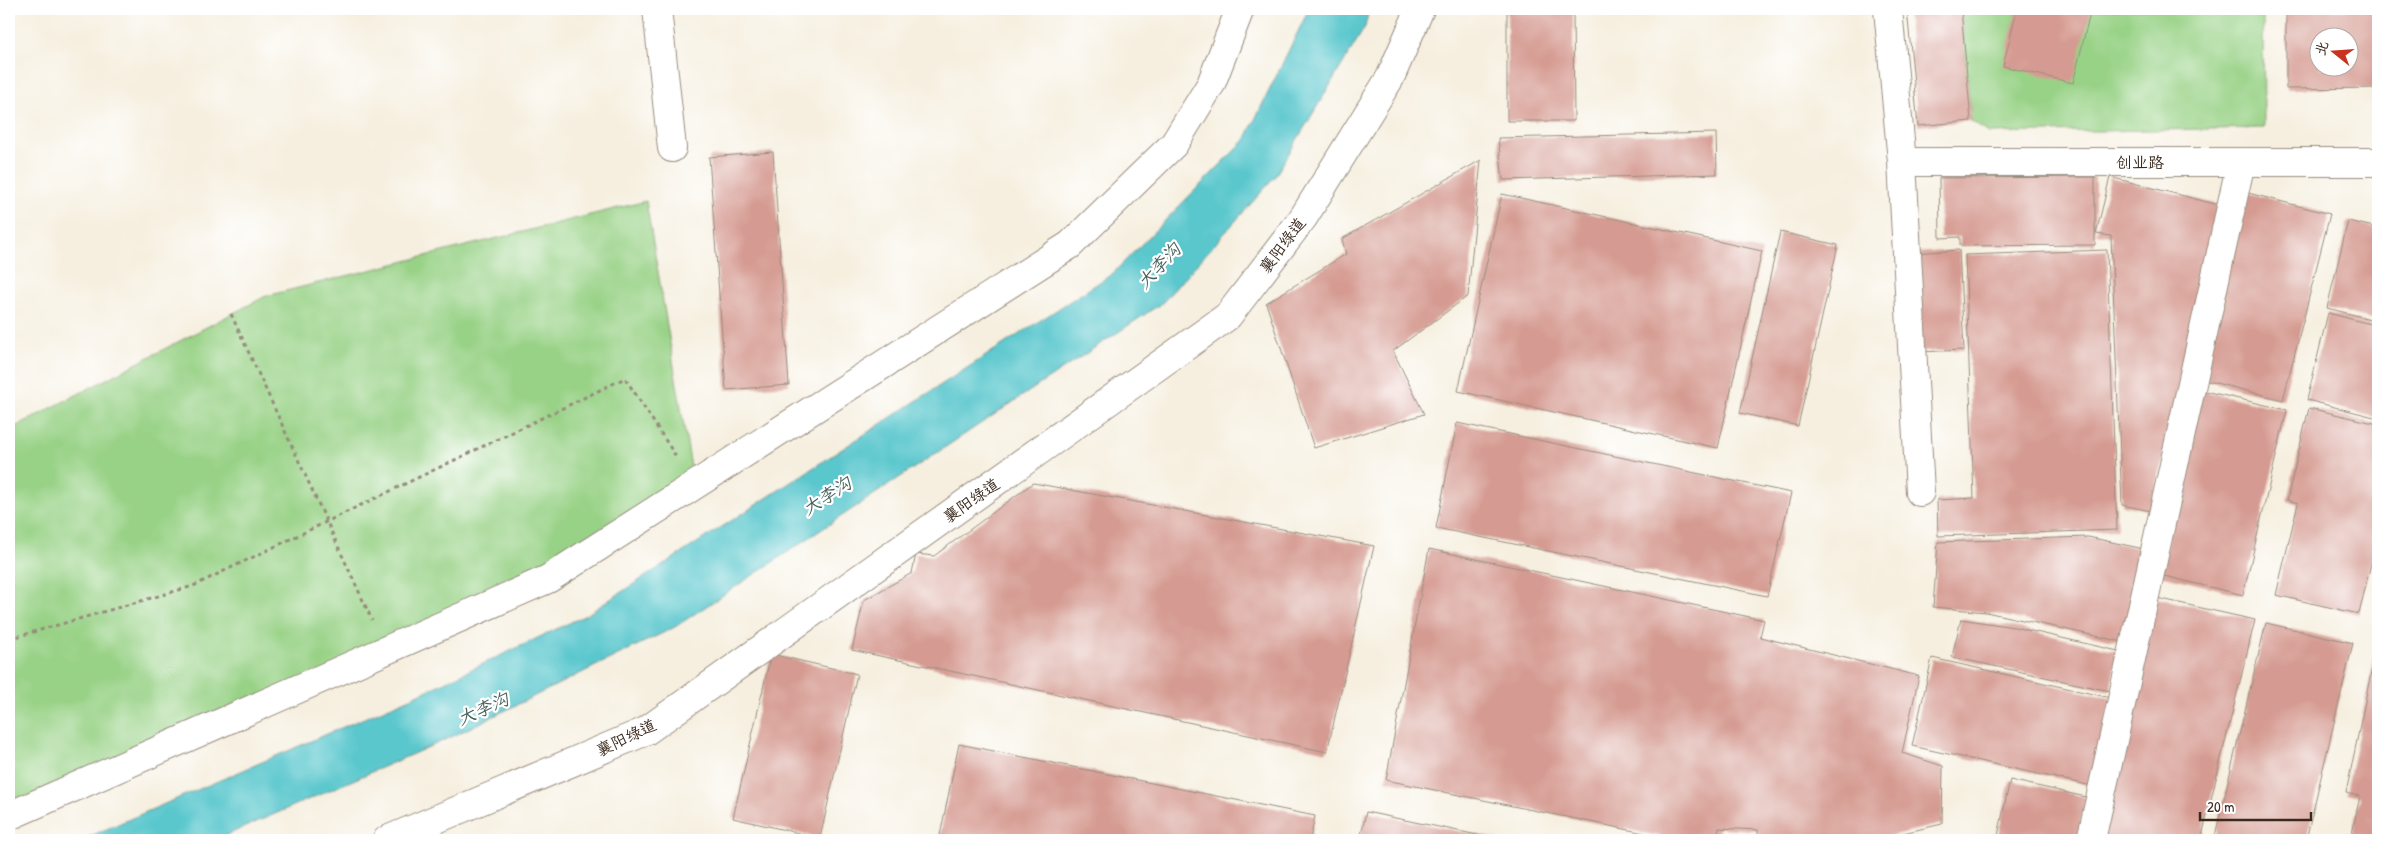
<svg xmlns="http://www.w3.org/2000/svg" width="2387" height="849" viewBox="0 0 2387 849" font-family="'Patrick Hand','LXGW WenKai TC',sans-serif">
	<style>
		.green { fill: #98d286; stroke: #6a7e52 }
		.water { fill: #5ac7cd; stroke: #4a7876 }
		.building { fill: #d59b92; fill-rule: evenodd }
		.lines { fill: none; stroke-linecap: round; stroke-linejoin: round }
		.minor-casing { stroke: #988c7e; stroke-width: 30 }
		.path { stroke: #988c7e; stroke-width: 3; stroke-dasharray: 4 4; stroke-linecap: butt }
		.minor { stroke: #fff; stroke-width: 28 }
		.labels { text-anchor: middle; stroke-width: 4.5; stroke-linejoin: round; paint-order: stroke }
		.street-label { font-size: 16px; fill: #3b2a1e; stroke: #fff }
		.water-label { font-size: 18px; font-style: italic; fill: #46615b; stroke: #fff }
	</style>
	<rect width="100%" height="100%" fill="#fff"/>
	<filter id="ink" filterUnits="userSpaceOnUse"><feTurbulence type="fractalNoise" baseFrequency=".02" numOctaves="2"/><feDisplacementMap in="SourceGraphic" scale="10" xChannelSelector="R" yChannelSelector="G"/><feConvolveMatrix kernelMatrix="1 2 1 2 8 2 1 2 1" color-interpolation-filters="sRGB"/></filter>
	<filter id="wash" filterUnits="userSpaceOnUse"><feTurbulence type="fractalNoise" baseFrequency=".0096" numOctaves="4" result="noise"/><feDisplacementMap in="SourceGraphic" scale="20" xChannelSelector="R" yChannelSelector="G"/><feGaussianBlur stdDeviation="1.12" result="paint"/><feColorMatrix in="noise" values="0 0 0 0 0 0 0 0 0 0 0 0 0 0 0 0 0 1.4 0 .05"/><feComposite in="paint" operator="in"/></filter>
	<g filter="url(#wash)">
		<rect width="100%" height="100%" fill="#f6efdf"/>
		<path class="green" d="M 1961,9 L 2263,9 L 2264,128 L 1989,133 L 1971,121 Z
			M 646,201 L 694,485 L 548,579 L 9,828 L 9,430 L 266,296 Z"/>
		<path class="water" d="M 1309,9 L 1369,9 L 1365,27 L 1274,178 L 1162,303 L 675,627 L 445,740 L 215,840 L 81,840 L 413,697 L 586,615 L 1112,274 L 1245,140 Z"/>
		<g id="blocks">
			<path class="building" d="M 1507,9 L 1573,9 L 1574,121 L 1507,121 Z
				M 1907,9 L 1961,9 L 1971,121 L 1918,126 Z
				M 2017,9 L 2091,9 L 2073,83 L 2003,66 Z
				M 2286,9 L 2378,9 L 2378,88 L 2286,89 ZM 2320,38 L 2350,38 L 2350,68 L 2320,68 Z
				M 1716,133 L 1717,174 L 1503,180 L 1498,138 Z
				M 773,152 L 789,385 L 726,390 L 709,157 Z
				M 1481,160 L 1468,296 L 1393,351 L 1424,414 L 1314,448 L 1266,303 L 1346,254 L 1342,239 Z
				M 2095,177 L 2095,245 L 1960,246 L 1960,237 L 1940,238 L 1939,178 Z
				M 2110,177 L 2219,205 L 2151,511 L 2122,505 L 2111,236 L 2096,234 Z
				M 2248,193 L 2330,214 L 2283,400 L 2200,379 Z
				M 1502,194 L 1762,251 L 1718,448 L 1458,391 Z
				M 2348,221 L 2378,228 L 2378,321 L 2327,308 Z
				M 1780,232 L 1838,245 L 1798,426 L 1740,413 Z
				M 1959,250 L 1964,350 L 1919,352 L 1914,253 Z
				M 2107,250 L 2117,530 L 1938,536 L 1937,500 L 1974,498 L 1965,255 Z
				M 2328,313 L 2378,326 L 2378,418 L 2307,400 Z
				M 2200,390 L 2287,410 L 2243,595 L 2160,575 Z
				M 2309,408 L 2378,424 L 2378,534 L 2359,614 L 2276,595 L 2298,503 L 2287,500 Z
				M 1457,423 L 1791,493 L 1767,596 L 1436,528 Z
				M 1033,483 L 1374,546 L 1327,752 L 852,650 L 864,600 L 912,573 L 916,554 L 934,556 Z
				M 2088,537 L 2144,549 L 2123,642 L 1986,612 L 1933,607 L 1938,542 Z
				M 1429,549 L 1764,620 L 1760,637 L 1919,676 L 1902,753 L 1943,766 L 1942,824 L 1873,840 L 1758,840 L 1758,830 L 1719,828 L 1717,840 L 1678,840 L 1386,780 Z
				M 2157,598 L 2255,620 L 2201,840 L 2103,840 Z
				M 1961,619 L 2014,627 L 2118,651 L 2110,691 L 1952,657 Z
				M 2266,623 L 2353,643 L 2306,840 L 2214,840 Z
				M 2377,644 L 2378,644 L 2378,839 L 2352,833 L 2360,796 L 2346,793 Z
				M 771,654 L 857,674 L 820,838 L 733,818 Z
				M 1932,658 L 2111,698 L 2092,786 L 1912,746 Z
				M 959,744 L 1315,816 L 1310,840 L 939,840 Z
				M 2010,780 L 2086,797 L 2077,840 L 1997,840 Z
				M 1366,812 L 1497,839 L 1497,840 L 1360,840 Z"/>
		</g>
	</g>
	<g filter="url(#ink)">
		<use href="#blocks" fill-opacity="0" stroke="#988c7e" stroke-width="1"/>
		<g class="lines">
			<g class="minor-casing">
				<path id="minor" d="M 657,9 L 672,148
					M 1888,9 L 1902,162 L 1920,492
					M 1902,162 L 2378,162
					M 9,816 L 548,579 L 1070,245 L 1174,144 L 1211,84 L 1240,9
					M 387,840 L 646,731 L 1228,316 L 1303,218 L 1390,78 L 1420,9
					M 2091,840 L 2241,162"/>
			</g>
			<path class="path" d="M 231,314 L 372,620
				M 9,639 L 193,586 L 625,378 L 677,458"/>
			<use href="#minor" class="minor"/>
		</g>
	</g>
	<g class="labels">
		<g class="street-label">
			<text x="2140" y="168">创业路</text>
			<text transform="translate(1282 245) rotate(-53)" y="6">襄阳绿道</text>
			<text transform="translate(971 500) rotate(-35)" y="6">襄阳绿道</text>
			<text transform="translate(626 737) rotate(-26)" y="6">襄阳绿道</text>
		</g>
		<g class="water-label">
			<text transform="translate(1159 266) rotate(-47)" y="6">大李沟</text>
			<text transform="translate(827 496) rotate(-33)" y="6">大李沟</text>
			<text transform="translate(483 709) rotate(-24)" y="6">大李沟</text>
		</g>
	</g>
	<rect width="2387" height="849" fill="none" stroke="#fff" stroke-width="30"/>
	<g transform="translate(2334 52) rotate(287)"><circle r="24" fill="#ffffff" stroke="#b1aaa5"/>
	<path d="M0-4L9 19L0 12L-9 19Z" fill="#c8321e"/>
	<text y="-8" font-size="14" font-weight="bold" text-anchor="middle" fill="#3b2a1e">北</text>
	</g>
	<path d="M2200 812v8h111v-8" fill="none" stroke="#3b2a1e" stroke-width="2.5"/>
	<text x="2207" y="812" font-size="15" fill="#3b2a1e" stroke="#ffffff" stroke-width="4" paint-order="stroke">20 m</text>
</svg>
